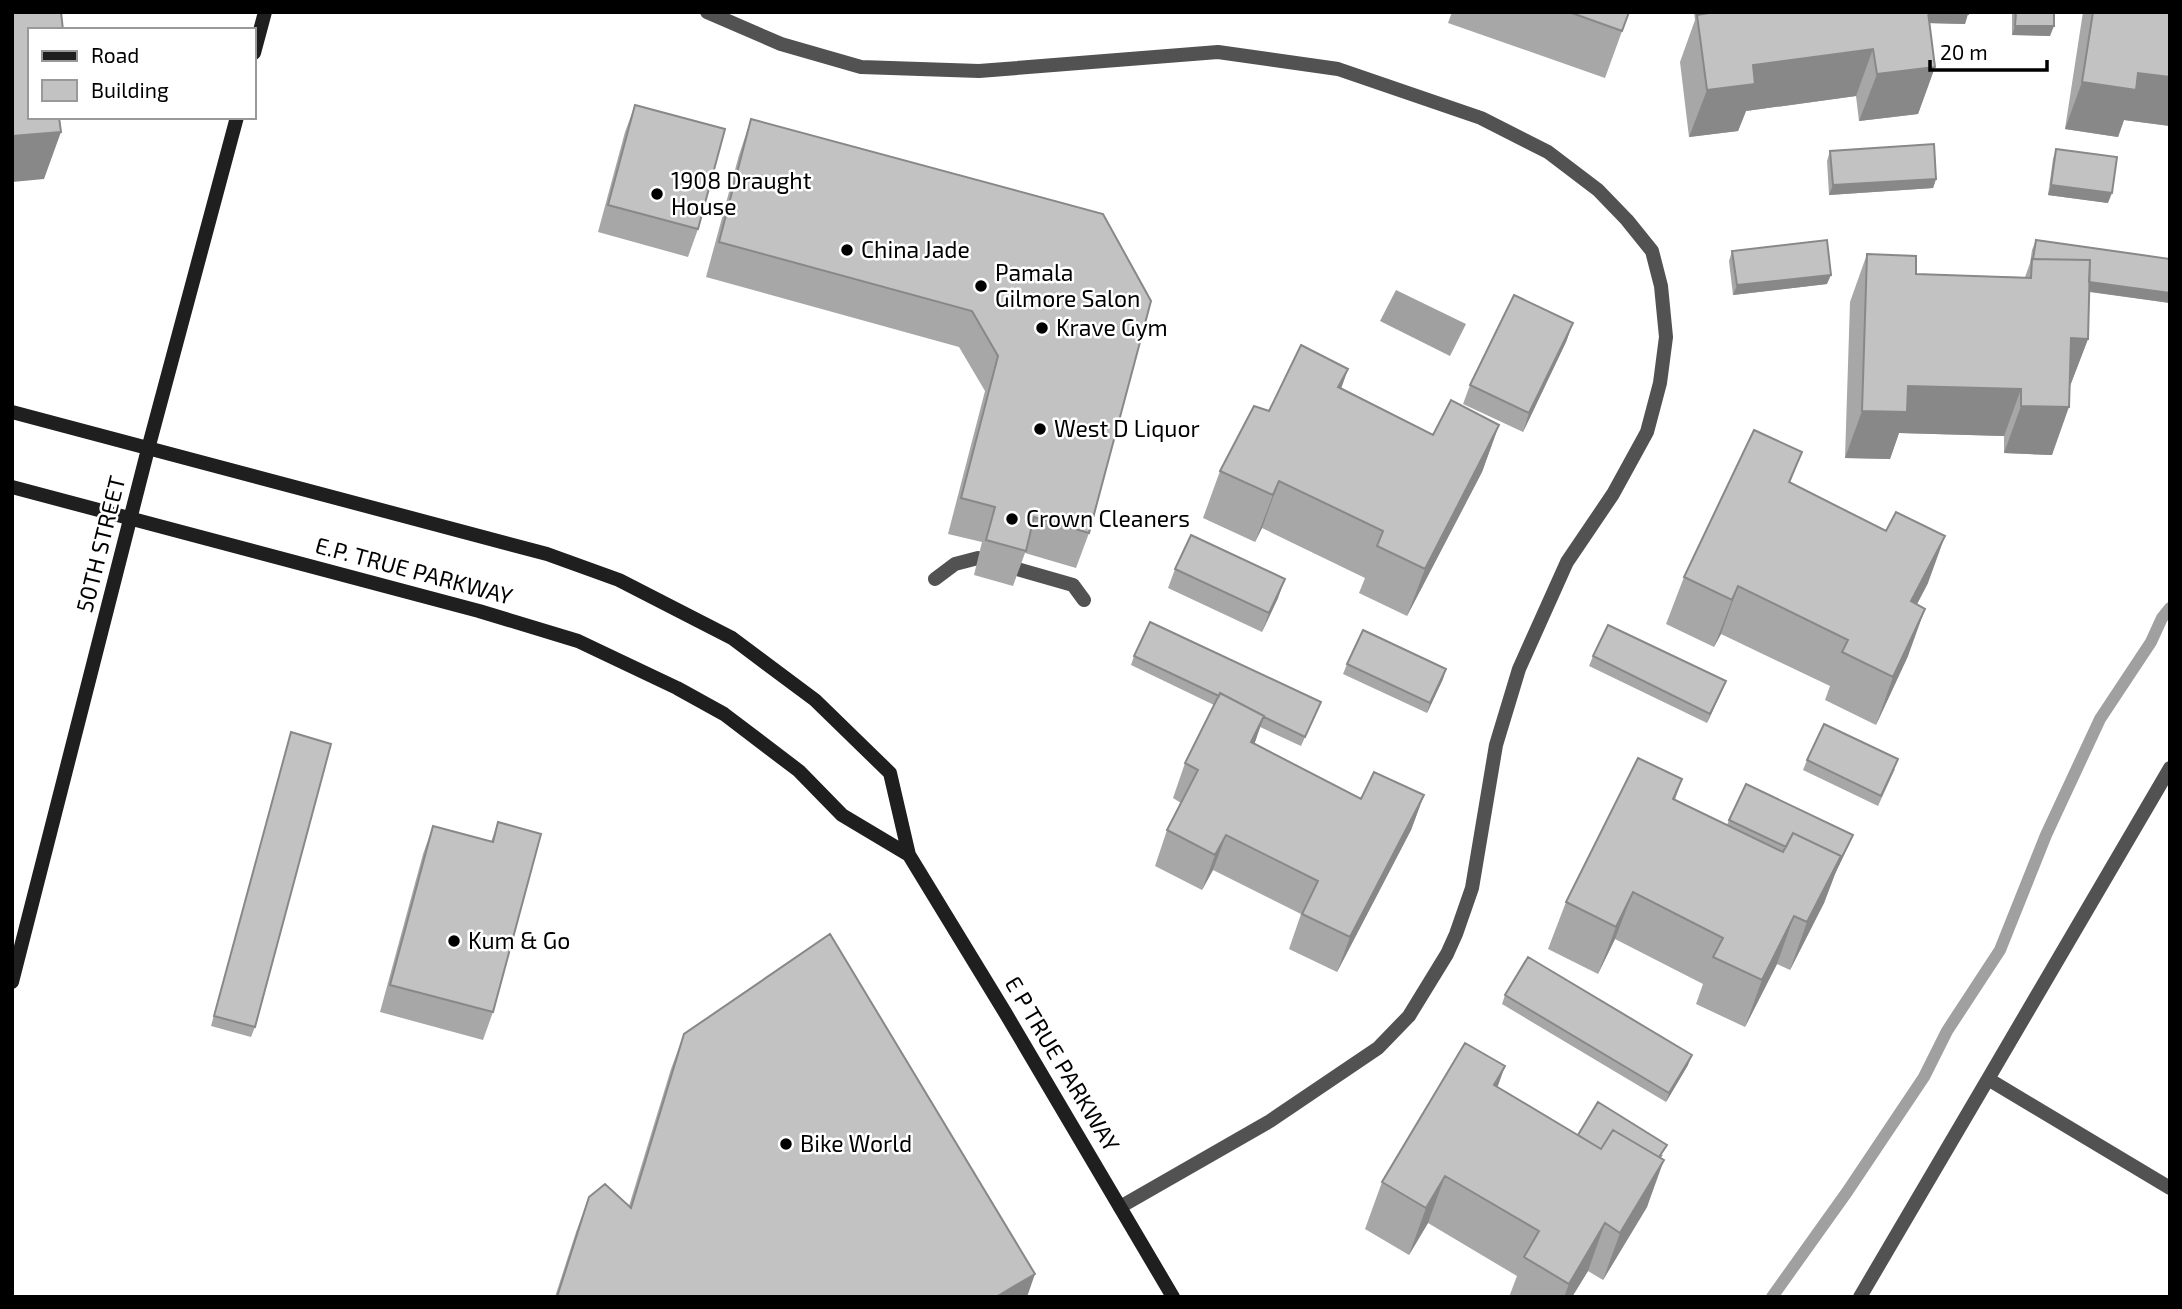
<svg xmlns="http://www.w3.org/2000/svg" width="2182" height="1309" viewBox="0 0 2182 1309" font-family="'Exo 2',sans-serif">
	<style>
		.water { fill: #a0a0a0 }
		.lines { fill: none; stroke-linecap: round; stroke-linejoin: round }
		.stream { stroke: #a0a0a0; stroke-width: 12 }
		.service { stroke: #525252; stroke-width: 14 }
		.secondary { stroke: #1f1f1f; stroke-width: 14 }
		.wall { fill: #a7a7a7 }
		.shaded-wall { fill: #888 }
		.building { fill: #c2c2c2; stroke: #888; stroke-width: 2 }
		.poi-dot { fill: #000; stroke: #fff; stroke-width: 2.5 }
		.labels { text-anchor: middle; stroke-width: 5; stroke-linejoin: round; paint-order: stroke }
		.poi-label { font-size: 23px; fill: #000; stroke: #fff; text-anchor: start }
		.street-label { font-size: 23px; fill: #000; stroke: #fff }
	</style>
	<rect width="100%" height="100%" fill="#fff"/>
	<path class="water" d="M 1396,290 L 1466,324 L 1450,356 L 1380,321 Z"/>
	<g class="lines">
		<path class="stream" d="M 1772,1297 L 1847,1192 L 1924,1077 L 1947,1031 L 2000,950 L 2046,835 L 2100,719 L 2151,642 L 2162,618 L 2170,608"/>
		<path class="service" d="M 707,12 L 781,44 L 861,67 L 979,71 L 1218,52 L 1338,69 L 1481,118 L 1548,152 L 1598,190 L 1627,220 L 1652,251 L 1661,286 L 1666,337 L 1660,383 L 1647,432 L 1613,494 L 1567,562 L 1519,669 L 1496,745 L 1472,888 L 1456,934 L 1447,954 L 1409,1016 L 1378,1048 L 1270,1121 L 1120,1207
			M 1017,569 L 1073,585 L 1084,600
			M 935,579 L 955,564 L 978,558
			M 1988,1079 L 2170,768
			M 1860,1297 L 1988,1079 L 2170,1188"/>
		<path class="secondary" d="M 254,53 L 265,12
			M 12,412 L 547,554 L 619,580 L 732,638 L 815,700 L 890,773 L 909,855 L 1006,1014 L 1173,1297
			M 12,487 L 479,611 L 578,641 L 677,688 L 724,714 L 799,771 L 842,815 L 909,855
			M 12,982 L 148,449 L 237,117"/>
	</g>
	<path class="wall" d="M 1452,12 L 1629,12 L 1605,78 L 1448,23 Z
		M 1694,12 L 1968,12 L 1965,24 L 1929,23 L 1935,67 L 1918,114 L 1859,121 L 1856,96 L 1746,111 L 1738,131 L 1689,137 L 1680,62 L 1695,20 Z
		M 2012,12 L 2054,12 L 2050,36 L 2012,35 Z
		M 2083,12 L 2170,12 L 2170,126 L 2124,120 L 2118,137 L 2065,129 Z
		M 635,105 L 698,229 L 688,257 L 598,232 L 625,132 Z
		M 751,119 L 1103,214 L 1089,533 L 1076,568 L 1025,553 L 1013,586 L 974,575 L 982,542 L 948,534 L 985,391 L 959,347 L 706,277 L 739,155 Z
		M 2056,149 L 2108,203 L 2048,195 L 2053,159 Z
		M 1830,151 L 1936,179 L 1933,188 L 1829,195 L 1827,161 Z
		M 2036,240 L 2170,303 L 2089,292 L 2088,339 L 2070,386 L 2052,455 L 2004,453 L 2004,436 L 1899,433 L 1890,459 L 1845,458 L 1850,302 L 1867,254 L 1916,274 L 2025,277 L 2030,263 L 2032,250 Z
		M 1732,251 L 1827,284 L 1733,295 L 1729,261 Z
		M 1573,323 L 1566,342 L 1523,432 L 1463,404 L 1470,385 Z
		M 1348,369 L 1341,388 L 1433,435 L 1499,425 L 1482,472 L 1407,616 L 1359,593 L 1365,578 L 1262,528 L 1255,542 L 1203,518 L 1220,471 L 1269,411 Z
		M 1802,452 L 1790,483 L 1928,583 L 1917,604 L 1908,656 L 1876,725 L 1825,700 L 1830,686 L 1721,634 L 1714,647 L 1666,624 L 1684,577 Z
		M 1175,569 L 1278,598 L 1262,632 L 1168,588 Z
		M 1134,656 L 1321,702 L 1301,746 L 1260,727 L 1254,744 L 1361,799 L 1424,795 L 1411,830 L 1337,972 L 1289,949 L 1301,914 L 1213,870 L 1202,890 L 1155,866 L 1167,830 L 1181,803 L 1173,798 L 1185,763 L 1214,705 L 1131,665 Z
		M 1593,656 L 1726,681 L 1707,723 L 1589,666 Z
		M 1347,664 L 1443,679 L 1427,713 L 1343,674 Z
		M 291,732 L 255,1027 L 251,1037 L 211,1026 Z
		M 1807,760 L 1895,769 L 1878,806 L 1803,770 Z
		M 1682,779 L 1675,800 L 1727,825 L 1729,820 L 1853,835 L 1835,874 L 1824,903 L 1790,970 L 1777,964 L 1745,1027 L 1696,1004 L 1703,984 L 1615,939 L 1598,974 L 1548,949 L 1566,902 Z
		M 498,822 L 493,1012 L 483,1040 L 380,1012 L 423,854 L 433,826 L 491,842 Z
		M 1505,995 L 1688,1065 L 1666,1102 L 1502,1004 Z
		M 684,1034 L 1027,1297 L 555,1297 L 576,1232 L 589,1197 L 629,1206 L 671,1069 Z
		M 1498,1087 L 1578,1135 L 1663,1155 L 1661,1158 L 1647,1207 L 1603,1280 L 1588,1271 L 1572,1297 L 1509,1297 L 1517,1276 L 1428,1223 L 1409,1255 L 1365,1229 L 1382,1182 Z"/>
	<path class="shaded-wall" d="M 1928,13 L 1968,14 L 1965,24 L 1925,23 Z
		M 2015,26 L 2054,26 L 2050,36 L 2012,35 Z
		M 1873,49 L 1856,96 L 1746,111 L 1738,131 L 1689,137 L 1707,90 L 1753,65 Z
		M 1935,67 L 1918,114 L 1859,121 L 1877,74 Z
		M 2138,73 L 2170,77 L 2170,126 L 2124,120 L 2118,137 L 2065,129 L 2082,82 Z
		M 61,132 L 44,179 L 12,182 L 12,136 Z
		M 1936,179 L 1933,188 L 1829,195 L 1833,185 Z
		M 2051,185 L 2112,193 L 2108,203 L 2048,195 Z
		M 2032,274 L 2170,293 L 2170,303 L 2029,283 Z
		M 1831,275 L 1827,284 L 1733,295 L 1737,285 Z
		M 1573,323 L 1566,342 L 1523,432 L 1529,413 Z
		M 2071,338 L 2088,339 L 2070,386 L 2054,385 Z
		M 1348,369 L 1331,417 L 1338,387 Z
		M 1908,386 L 2021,389 L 2004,436 L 1899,433 L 1890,459 L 1845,458 L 1862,411 Z
		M 2021,406 L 2069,407 L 2052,455 L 2004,453 Z
		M 1499,425 L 1482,472 L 1407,616 L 1425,569 Z
		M 1279,481 L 1262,528 L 1255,542 L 1273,495 Z
		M 1945,536 L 1928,583 L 1894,648 L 1911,601 Z
		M 1285,579 L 1278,598 L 1262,632 L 1269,613 Z
		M 1738,586 L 1721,634 L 1714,647 L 1732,600 Z
		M 1925,609 L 1908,656 L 1876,725 L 1893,677 Z
		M 1446,669 L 1443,679 L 1427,713 L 1430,703 Z
		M 1726,681 L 1722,691 L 1707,723 L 1710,714 Z
		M 1264,716 L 1252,751 L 1251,742 Z
		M 1424,795 L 1411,830 L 1337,972 L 1350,937 Z
		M 1226,835 L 1213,870 L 1202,890 L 1215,855 Z
		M 1853,835 L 1835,874 L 1824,903 L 1790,970 L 1807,922 Z
		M 1633,892 L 1615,939 L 1598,974 L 1616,927 Z
		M 1794,916 L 1777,964 L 1745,1027 L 1762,980 Z
		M 1692,1055 L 1688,1065 L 1666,1102 L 1669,1093 Z
		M 1505,1066 L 1488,1114 L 1494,1085 Z
		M 1664,1160 L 1647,1207 L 1603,1280 L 1620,1233 Z
		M 1445,1176 L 1428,1223 L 1409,1255 L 1426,1208 Z
		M 1605,1223 L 1588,1271 L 1572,1297 L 1564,1297 L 1569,1284 Z
		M 1035,1274 L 1027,1297 L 996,1297 Z"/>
	<path class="building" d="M 12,12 L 61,12 L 63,30 L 30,30 L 30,117 L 59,117 L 61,132 L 12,136 Z
		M 1569,12 L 1629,12 L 1622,31 Z
		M 1714,12 L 1928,12 L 1935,67 L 1877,74 L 1873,49 L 1753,65 L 1755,84 L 1707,90 L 1697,15 Z
		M 1928,12 L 1968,12 L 1968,14 L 1928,13 Z
		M 2016,12 L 2054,12 L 2054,26 L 2015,26 Z
		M 2093,12 L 2170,12 L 2170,77 L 2138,73 L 2136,90 L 2082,82 Z
		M 635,105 L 725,129 L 698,229 L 608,205 Z
		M 751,119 L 1103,214 L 1151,301 L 1089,533 L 1034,517 L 1026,551 L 986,540 L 995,507 L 961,498 L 998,356 L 972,311 L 719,242 Z
		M 1934,144 L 1936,179 L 1833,185 L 1830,151 Z
		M 2056,149 L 2117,157 L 2112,193 L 2051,185 Z
		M 1827,240 L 1831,275 L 1737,285 L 1732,251 Z
		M 2036,240 L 2170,259 L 2170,293 L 2089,282 L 2090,260 L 2033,259 Z
		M 1867,254 L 1916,256 L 1916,274 L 2031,278 L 2032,259 L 2090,260 L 2088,339 L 2071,338 L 2069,407 L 2021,406 L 2021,389 L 1908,386 L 1907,412 L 1862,411 Z
		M 1514,295 L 1573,323 L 1529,413 L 1470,385 Z
		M 1301,345 L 1348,369 L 1338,387 L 1433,435 L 1451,400 L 1499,425 L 1425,569 L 1377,546 L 1383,531 L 1279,481 L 1273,495 L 1220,471 L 1254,406 L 1269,411 Z
		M 1754,430 L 1802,452 L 1789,482 L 1886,531 L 1896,512 L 1945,536 L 1911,601 L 1925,609 L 1893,677 L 1842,652 L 1848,640 L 1738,586 L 1732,600 L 1684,577 Z
		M 1191,535 L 1285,579 L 1269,613 L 1175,569 Z
		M 1150,622 L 1321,702 L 1305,737 L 1264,717 L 1264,716 L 1220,693 L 1219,696 L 1134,656 Z
		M 1608,625 L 1726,681 L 1710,714 L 1593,656 Z
		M 1363,630 L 1446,669 L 1430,703 L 1347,664 Z
		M 1220,693 L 1264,716 L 1251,742 L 1361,799 L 1374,772 L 1424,795 L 1350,937 L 1302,914 L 1318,881 L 1226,835 L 1215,855 L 1167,830 L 1198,770 L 1185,763 Z
		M 1824,724 L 1898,759 L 1881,796 L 1807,760 Z
		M 291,732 L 331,744 L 255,1027 L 214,1016 Z
		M 1638,758 L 1682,779 L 1673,799 L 1783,852 L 1793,833 L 1841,856 L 1807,922 L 1794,916 L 1762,980 L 1713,957 L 1723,938 L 1633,892 L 1616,927 L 1566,902 Z
		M 1746,784 L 1853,835 L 1838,865 L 1841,856 L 1793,833 L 1786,847 L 1729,820 Z
		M 498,822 L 541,834 L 493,1012 L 390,985 L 433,826 L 493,842 Z
		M 830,934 L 1035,1274 L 996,1297 L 557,1297 L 589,1197 L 605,1184 L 631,1208 L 684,1034 Z
		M 1528,957 L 1692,1055 L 1669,1093 L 1505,995 Z
		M 1465,1043 L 1505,1066 L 1494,1085 L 1601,1149 L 1613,1130 L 1664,1160 L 1620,1233 L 1605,1223 L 1569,1284 L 1524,1257 L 1539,1231 L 1445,1176 L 1426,1208 L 1382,1182 Z
		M 1598,1102 L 1667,1145 L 1659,1157 L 1613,1130 L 1601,1149 L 1578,1135 Z"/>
	<g class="poi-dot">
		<circle cx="657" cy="194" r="7"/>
		<circle cx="847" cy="250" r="7"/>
		<circle cx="981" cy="286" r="7"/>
		<circle cx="1042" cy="328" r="7"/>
		<circle cx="1040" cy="429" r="7"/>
		<circle cx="1012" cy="519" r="7"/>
		<circle cx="454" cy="941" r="7"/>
		<circle cx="786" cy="1144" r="7"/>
	</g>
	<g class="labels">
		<g class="poi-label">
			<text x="671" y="189">1908 Draught<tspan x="671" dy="26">House</tspan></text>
			<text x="861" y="258">China Jade</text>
			<text x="995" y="281">Pamala<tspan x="995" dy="26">Gilmore Salon</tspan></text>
			<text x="1056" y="336">Krave Gym</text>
			<text x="1054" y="437">West D Liquor</text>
			<text x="1026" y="527">Crown Cleaners</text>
			<text x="468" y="949">Kum &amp; Go</text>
			<text x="800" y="1152">Bike World</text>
		</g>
		<g class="street-label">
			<text transform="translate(101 544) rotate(-76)" y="8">50TH STREET</text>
			<text transform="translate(414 571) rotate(15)" y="8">E.P. TRUE PARKWAY</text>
			<text transform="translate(1062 1064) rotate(59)" y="8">E P TRUE PARKWAY</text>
		</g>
	</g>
	<rect width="2182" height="1309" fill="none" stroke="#000000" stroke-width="28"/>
	<rect x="28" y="28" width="228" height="91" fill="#ffffff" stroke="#999999" stroke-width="2"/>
	<rect x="42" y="51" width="35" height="10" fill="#1f1f1f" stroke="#999999" stroke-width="2"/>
	<text x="91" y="63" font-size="21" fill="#000000">Road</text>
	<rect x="42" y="80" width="35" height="21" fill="#c2c2c2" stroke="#999999" stroke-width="2"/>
	<text x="91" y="98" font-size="21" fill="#000000">Building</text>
	<path d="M1930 60v10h117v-10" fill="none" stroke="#000000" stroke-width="3.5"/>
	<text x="1940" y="60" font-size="21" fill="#000000" stroke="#ffffff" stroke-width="5" paint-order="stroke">20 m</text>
</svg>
